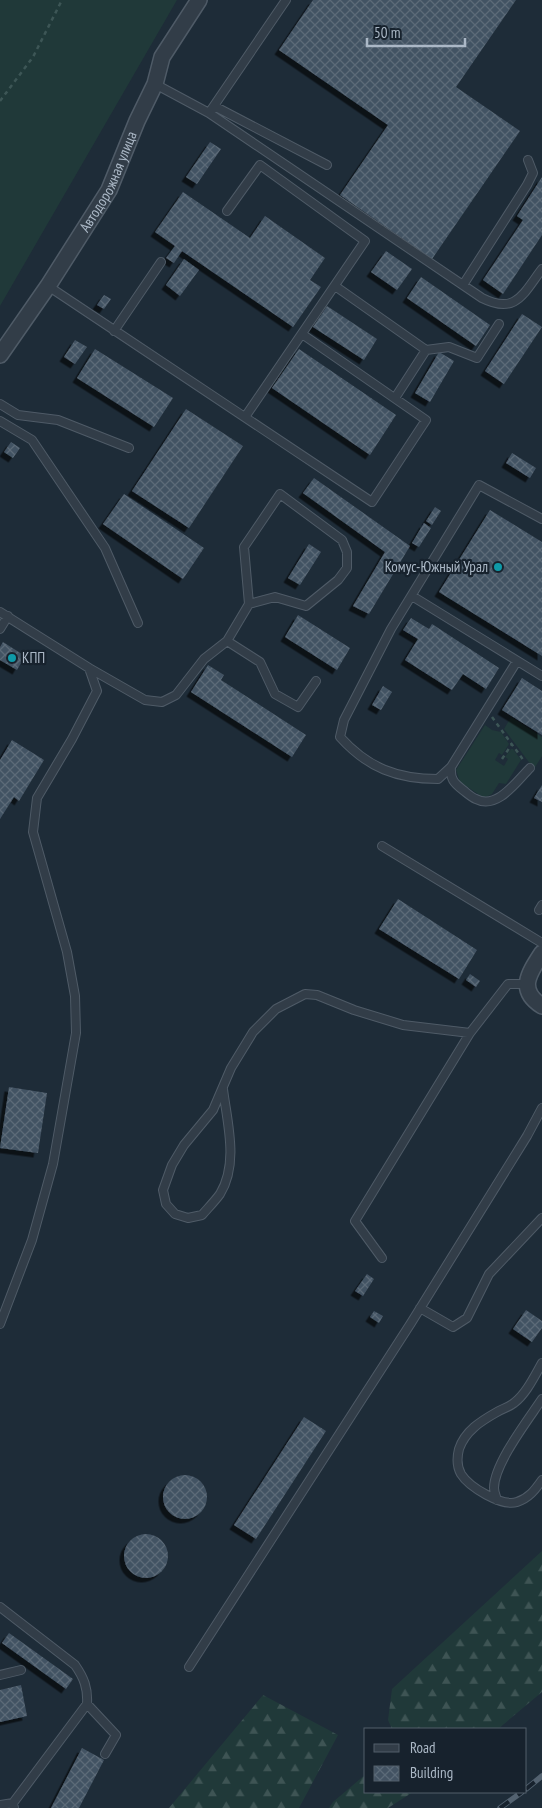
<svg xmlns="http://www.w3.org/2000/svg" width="542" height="1808" viewBox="0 0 542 1808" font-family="'PT Sans Narrow',sans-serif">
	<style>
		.grass { fill: #203939 }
		.forest { fill: url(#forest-firs) }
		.building { fill: url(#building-cross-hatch); filter: url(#shadow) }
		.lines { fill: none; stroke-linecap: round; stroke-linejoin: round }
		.lane-casing { stroke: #4f5b67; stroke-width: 10 }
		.street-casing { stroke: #4f5b67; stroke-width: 18 }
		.path { stroke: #3d5656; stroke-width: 2.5; stroke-dasharray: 4 4; stroke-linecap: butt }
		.lane { stroke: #323d48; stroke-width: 8 }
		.street { stroke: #323d48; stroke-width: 15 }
		.rail-casing { stroke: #536270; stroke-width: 5.5 }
		.rail { stroke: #17222d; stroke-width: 4; stroke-dasharray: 11; stroke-linecap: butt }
		.culture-dot { fill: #0f9aa8; stroke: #17222d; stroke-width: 2 }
		.labels { text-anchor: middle; stroke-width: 4.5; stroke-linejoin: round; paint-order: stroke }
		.street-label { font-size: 15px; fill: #abb8c6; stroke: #17222d }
		.poi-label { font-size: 15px; fill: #abb8c6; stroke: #17222d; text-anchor: end }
	</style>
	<defs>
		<pattern id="forest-firs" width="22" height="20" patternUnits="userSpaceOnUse" patternTransform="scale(1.25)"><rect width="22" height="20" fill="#203939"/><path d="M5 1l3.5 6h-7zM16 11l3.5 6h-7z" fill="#3e5454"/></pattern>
		<pattern id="building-cross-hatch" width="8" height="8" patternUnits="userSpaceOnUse" patternTransform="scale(1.25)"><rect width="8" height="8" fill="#435363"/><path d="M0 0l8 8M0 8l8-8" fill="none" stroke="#5b6a78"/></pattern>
		<filter id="shadow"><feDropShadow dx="-4.5" dy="4.5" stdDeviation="0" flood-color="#0009"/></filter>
	</defs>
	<rect width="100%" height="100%" fill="#1e2c38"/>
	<path class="grass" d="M 0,0 L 177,0 L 0,306 Z
		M 511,717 L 542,737 L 542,756 L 534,769 L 504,729 Z
		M 485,725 L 492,730 L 501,732 L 509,744 L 502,755 L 499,753 L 495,760 L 504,766 L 508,759 L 505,757 L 511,749 L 513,749 L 521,760 L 506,784 L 499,783 L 492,794 L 484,798 L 460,782 L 456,770 Z"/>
	<path class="forest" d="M 542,1551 L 542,1692 L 498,1729 L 392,1729 L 388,1720 L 392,1689 Z
		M 263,1695 L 338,1735 L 299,1808 L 169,1808 Z
		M 366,1774 L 366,1792 L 413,1792 L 388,1808 L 329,1808 L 333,1802 Z"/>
	<path class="building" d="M 313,0 L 516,0 L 456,87 L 520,131 L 432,259 L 340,195 L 388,125 L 279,50 Z
		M 210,142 L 221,149 L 197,184 L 186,177 Z
		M 542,177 L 542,235 L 503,294 L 483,280 L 523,220 L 517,216 Z
		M 183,192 L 250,238 L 265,216 L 325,258 L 310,280 L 321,287 L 293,327 L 182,251 L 174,263 L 166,258 L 175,246 L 155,232 Z
		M 386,251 L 412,269 L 397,290 L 371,272 Z
		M 184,259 L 199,270 L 180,296 L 166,285 Z
		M 421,277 L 490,325 L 476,346 L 407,298 Z
		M 104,295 L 111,299 L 104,309 L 97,305 Z
		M 327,306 L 377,339 L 364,360 L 313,327 Z
		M 522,314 L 542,327 L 504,384 L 485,371 Z
		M 75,340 L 87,347 L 75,364 L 64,357 Z
		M 95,349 L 173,398 L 154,427 L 77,378 Z
		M 299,349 L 396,415 L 370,455 L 272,388 Z
		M 439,352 L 454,361 L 430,402 L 415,393 Z
		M 186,409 L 243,446 L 189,528 L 132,491 Z
		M 11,442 L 20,448 L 13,458 L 4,452 Z
		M 512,453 L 536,468 L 530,478 L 506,463 Z
		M 314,478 L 410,546 L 369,614 L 353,606 L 385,552 L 303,493 Z
		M 124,494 L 204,548 L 183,579 L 103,524 Z
		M 435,507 L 441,511 L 432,525 L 426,521 Z
		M 490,510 L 542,542 L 542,656 L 439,592 Z
		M 424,523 L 431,528 L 419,547 L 412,543 Z
		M 309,544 L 321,552 L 300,585 L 288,578 Z
		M 298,615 L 350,648 L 337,670 L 285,637 Z
		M 411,618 L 429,629 L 432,624 L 499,668 L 486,689 L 463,674 L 452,690 L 405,660 L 418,639 L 403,630 Z
		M 3,642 L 25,656 L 17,670 L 0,660 L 0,647 Z
		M 208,665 L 224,675 L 221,680 L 306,735 L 292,757 L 191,692 Z
		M 522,678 L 542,691 L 542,735 L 502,710 Z
		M 383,686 L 392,692 L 381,710 L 372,705 Z
		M 12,740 L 44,760 L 19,801 L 14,797 L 0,819 L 0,760 Z
		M 542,785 L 542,802 L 534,798 Z
		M 398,899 L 477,950 L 459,979 L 379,929 Z
		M 470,974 L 480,981 L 476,987 L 466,980 Z
		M 9,1087 L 47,1093 L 38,1153 L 0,1148 Z
		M 367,1274 L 374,1279 L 363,1296 L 355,1291 Z
		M 526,1310 L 542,1321 L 542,1328 L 532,1342 L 513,1329 Z
		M 374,1311 L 383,1316 L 379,1323 L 370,1317 Z
		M 304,1417 L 326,1431 L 256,1539 L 234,1525 Z
		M163 1497a22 22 0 1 1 44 0a22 22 0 1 1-44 0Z
		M124 1556a22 22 0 1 1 44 0a22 22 0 1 1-44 0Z
		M 9,1633 L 73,1679 L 66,1689 L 2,1643 Z
		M 21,1685 L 27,1716 L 0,1722 L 0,1690 Z
		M 82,1748 L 104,1760 L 79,1808 L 51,1808 Z"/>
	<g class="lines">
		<g class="lane-casing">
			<path id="lane" d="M 155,84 L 209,113 L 482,298 C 516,315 523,294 542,269
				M 214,106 L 327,165
				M 209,113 L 286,0
				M 227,211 L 260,165 L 365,241 L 245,417
				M 463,285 L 527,185 L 533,173 L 528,160
				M 48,286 L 372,502 L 426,420 L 302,334
				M 335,286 L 426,350 L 395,398
				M 114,331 L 161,262
				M 426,350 L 449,347 L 477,358 L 499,324
				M 0,404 L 18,415 L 58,420 L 129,448
				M 0,421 L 32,440 L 105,548 L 138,623
				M 412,596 L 542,676
				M 0,612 L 89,668 L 97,691 L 72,739 L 37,798 L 33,832 L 67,952 L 75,996 L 76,1033 L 53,1164 L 32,1240 L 0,1324
				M 0,629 L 8,616
				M 227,641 L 260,662 L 275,694 L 298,707 L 316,681
				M 517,661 L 451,767 L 438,779 C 397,779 368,768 340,737 L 344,720 L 391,629 L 479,485 L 542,519
				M 89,668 L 145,700 L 162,702 L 176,695 L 204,659 L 227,641 L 249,604 L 275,597 L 306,606 L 338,580 L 347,568 L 347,552 L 342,540 L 280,494 L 244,547 L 249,604
				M 451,767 C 450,779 454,783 463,790 C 467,793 471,797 476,799 C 497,810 516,782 530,768
				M 382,846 L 542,943
				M 539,910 L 542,905
				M 223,1089 C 227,1122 239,1163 220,1194 C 215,1201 208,1208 202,1215 L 188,1218 L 175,1214 L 166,1204 L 163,1190 L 172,1165 L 184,1145 L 213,1110 L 231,1068 L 253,1032 L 276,1009 L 305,994 L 317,995 L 354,1010 L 403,1025 L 470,1033 L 508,984 L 527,984
				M 382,1258 L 355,1221 L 470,1033
				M 420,1308 L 453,1327 L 467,1318 L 489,1274 L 542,1218
				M 542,1363 C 534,1377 526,1394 514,1403 C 509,1407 502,1409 497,1412 C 481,1421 465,1431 459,1449 C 457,1457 457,1467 461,1474 C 469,1487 502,1507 517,1502 C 529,1498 535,1490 542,1480
				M 497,1500 C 496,1496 494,1492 494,1488 C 494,1464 528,1420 542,1399
				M 0,1607 L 75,1665 C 84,1678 88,1688 87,1704 L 13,1803
				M 189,1667 L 411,1323 L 527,1136 L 542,1108
				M 0,1675 L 21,1670
				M 87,1704 L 116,1735 L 105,1754
				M 0,1805 L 13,1803 L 14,1808"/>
		</g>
		<g class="street-casing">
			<g id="street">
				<path id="s1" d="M 0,355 L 48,286 L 109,190 L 137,121 L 155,84 L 162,57 L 199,0"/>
				<path d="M 542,953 C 529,973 517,990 542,1006"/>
			</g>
		</g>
		<path class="path" d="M 0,101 L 33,57 L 62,0
			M 492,717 L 524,761
			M 502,759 L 512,744"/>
		<use href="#lane" class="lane"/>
		<use href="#street" class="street"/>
		<g class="rail-casing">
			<path id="rail" d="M 526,1789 L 542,1776
				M 500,1808 L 522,1792"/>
		</g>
		<use href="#rail" class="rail"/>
	</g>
	<g class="culture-dot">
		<circle cx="498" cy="567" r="5"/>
		<circle cx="12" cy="658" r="5"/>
	</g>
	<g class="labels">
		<g class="street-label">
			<text dy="5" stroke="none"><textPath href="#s1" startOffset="205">Автодорожная улица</textPath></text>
		</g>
		<g class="poi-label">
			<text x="488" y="572">Комус-Южный Урал</text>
			<text x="22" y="663" text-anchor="start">КПП</text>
		</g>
	</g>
	<rect x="364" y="1728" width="162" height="65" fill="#17222d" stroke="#525e6a"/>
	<rect x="374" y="1744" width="25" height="8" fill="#323d48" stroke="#525e6a"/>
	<text x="410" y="1753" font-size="15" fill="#abb8c6">Road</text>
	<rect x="374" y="1766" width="25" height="15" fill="url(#building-cross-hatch)" stroke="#525e6a"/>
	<text x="410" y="1778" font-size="15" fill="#abb8c6">Building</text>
	<path d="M367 38v8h98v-8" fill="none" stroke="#abb8c6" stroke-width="2.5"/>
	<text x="374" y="38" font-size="15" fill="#abb8c6" stroke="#17222d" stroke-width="4" paint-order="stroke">50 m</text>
</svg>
